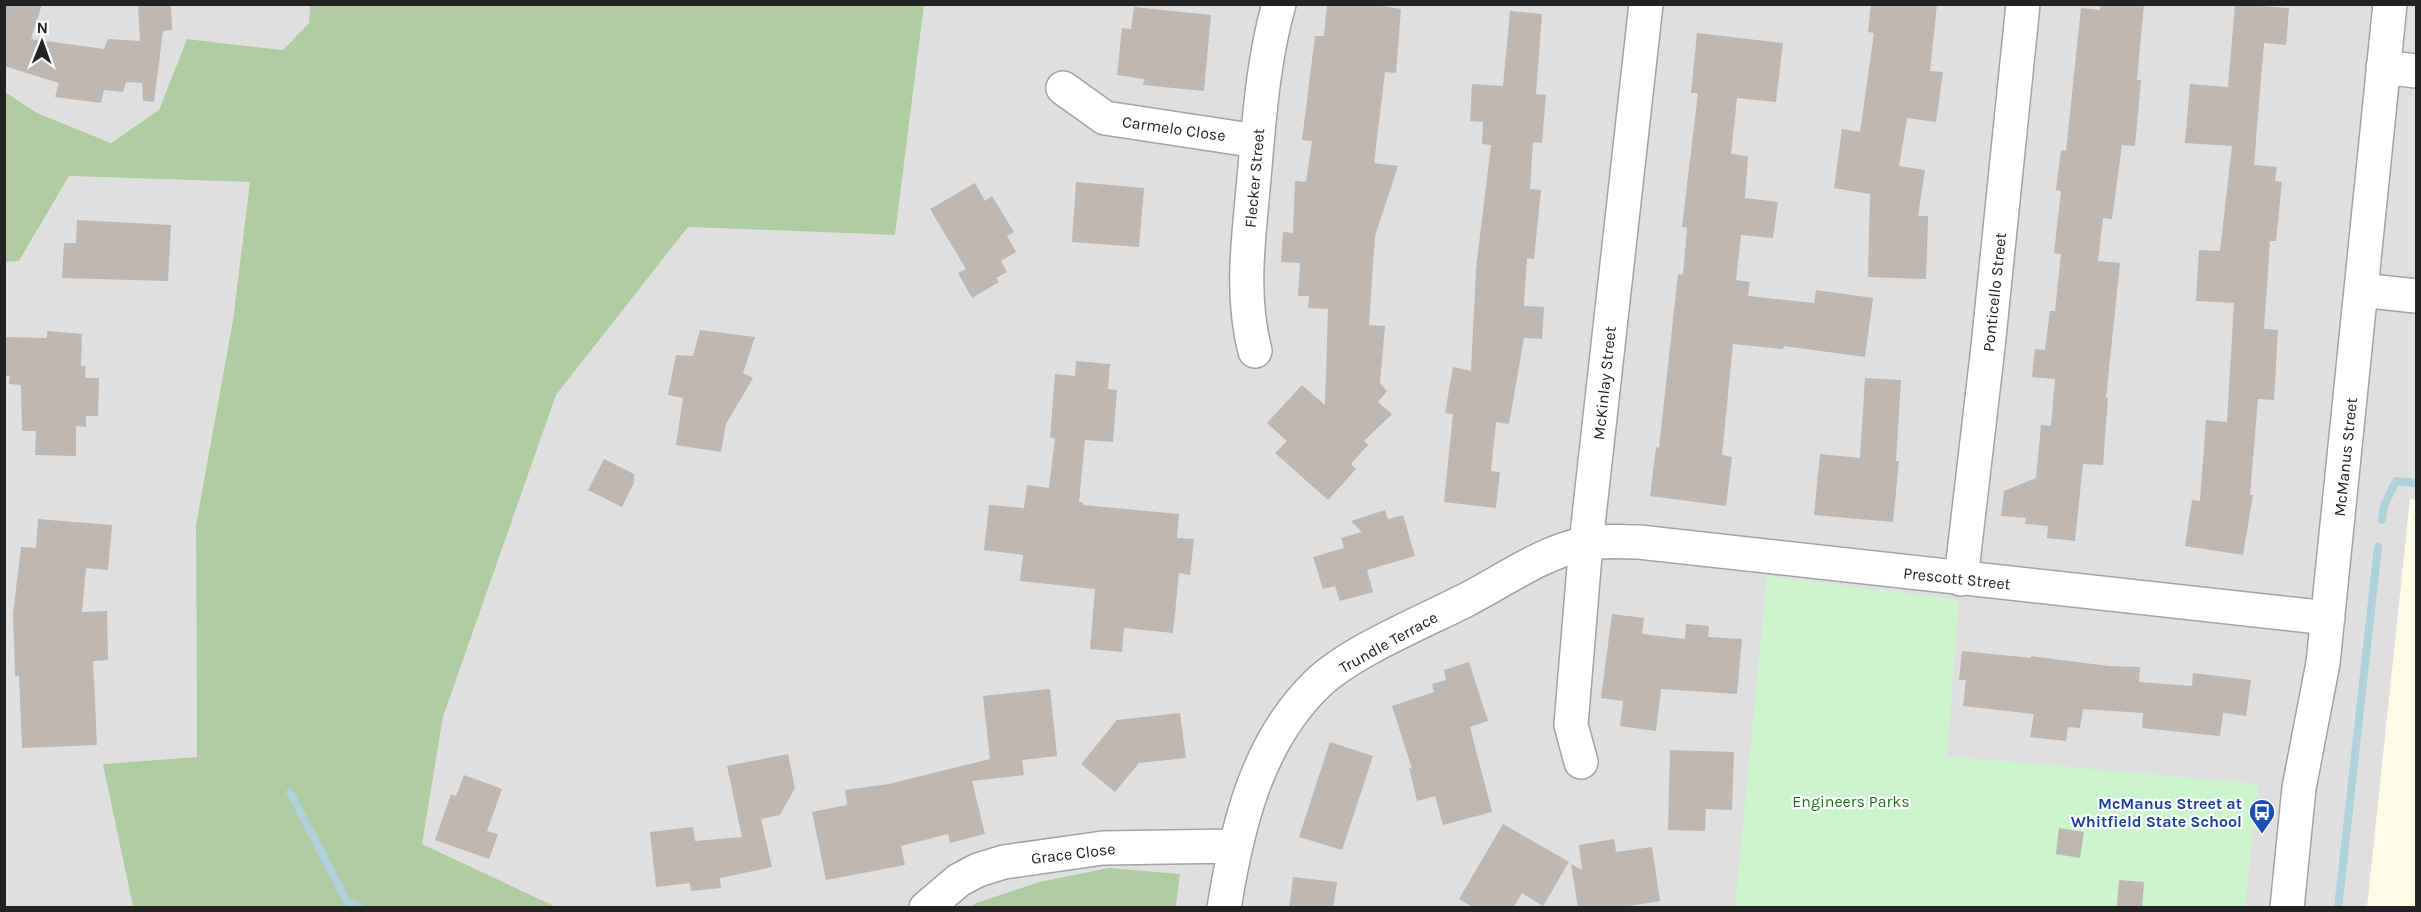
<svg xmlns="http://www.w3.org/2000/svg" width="2421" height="912" viewBox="0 0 2421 912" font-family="Karla,sans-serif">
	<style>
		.residential { fill: #dfdfdf }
		.education { fill: #fcfce7 }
		.forest { fill: #b0cca3 }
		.park { fill: #ccf5ce }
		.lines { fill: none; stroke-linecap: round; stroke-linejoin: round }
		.stream { stroke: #afd1d9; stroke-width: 8 }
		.building { fill: #beb7b2 }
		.minor-casing { stroke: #a3a3a3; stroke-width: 36 }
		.minor { stroke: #fff; stroke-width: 33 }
		.labels { text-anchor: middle; stroke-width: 4.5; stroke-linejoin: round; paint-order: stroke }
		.street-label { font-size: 16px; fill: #222; stroke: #fff }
		.park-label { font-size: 16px; fill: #18771d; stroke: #fff }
		.transit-label { font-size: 16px; font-weight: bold; fill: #164399; stroke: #fff; text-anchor: end }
	</style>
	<rect width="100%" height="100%" fill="#f1eee9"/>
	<path class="residential" d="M 4,5 L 310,5 L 309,23 L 283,50 L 187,39 L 159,110 L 111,143 L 37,113 L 5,92 Z
		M 924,5 L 2416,5 L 2416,907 L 1176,908 L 1180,874 L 1039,882 L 976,903 L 970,907 L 556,908 L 422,844 L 443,717 L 556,395 L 688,227 L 895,235 Z
		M 69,176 L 250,182 L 233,320 L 196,525 L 197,757 L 104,764 L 133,907 L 5,908 L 5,262 L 19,261 Z"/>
	<path class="education" d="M 2410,499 L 2416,500 L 2416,907 L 2367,907 Z"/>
	<path class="forest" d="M 310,4 L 924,5 L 895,235 L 688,227 L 556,395 L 443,717 L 422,844 L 556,907 L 133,907 L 103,764 L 197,757 L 196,525 L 233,320 L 250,182 L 69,176 L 19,261 L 5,262 L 5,92 L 37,113 L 111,143 L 159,110 L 187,39 L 283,50 L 309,23 Z
		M 1109,868 L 1180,874 L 1176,907 L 970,907 L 976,903 L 1039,882 Z"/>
	<path class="park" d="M 1767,576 L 1959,600 L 1947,756 L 2258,784 L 2245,907 L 1735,908 Z"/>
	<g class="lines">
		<path class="stream" d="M 2382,520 L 2384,506 L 2396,481 L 2416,483
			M 290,792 L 346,900 L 360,908
			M 2338,908 L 2378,547"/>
	</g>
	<path class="building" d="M 4,4 L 42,4 L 31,39 L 104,49 L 108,39 L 140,41 L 138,5 L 171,4 L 172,30 L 163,31 L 154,102 L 143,101 L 142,83 L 126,82 L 123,92 L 104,90 L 101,103 L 55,97 L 59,83 L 4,66 Z
		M 1327,4 L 1370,4 L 1401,9 L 1396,73 L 1385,72 L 1374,163 L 1398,166 L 1375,236 L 1369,325 L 1385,326 L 1380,383 L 1387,391 L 1378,402 L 1392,414 L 1364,441 L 1368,445 L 1351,464 L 1356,469 L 1328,500 L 1275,453 L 1287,441 L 1267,423 L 1302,385 L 1325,405 L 1328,309 L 1308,308 L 1309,296 L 1298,296 L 1300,263 L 1281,262 L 1283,232 L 1293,233 L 1295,181 L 1306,182 L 1312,141 L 1302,140 L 1315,36 L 1324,36 Z
		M 1871,4 L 1937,4 L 1930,71 L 1943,72 L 1936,122 L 1907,118 L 1899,166 L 1925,170 L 1918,216 L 1928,216 L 1926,279 L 1868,277 L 1870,194 L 1834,188 L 1842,129 L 1860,132 L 1874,33 L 1868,32 Z
		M 2101,4 L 2144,4 L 2137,80 L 2141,80 L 2135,146 L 2122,145 L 2112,219 L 2103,218 L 2098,261 L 2120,263 L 2106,398 L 2108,398 L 2103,465 L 2083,464 L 2075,541 L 2047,538 L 2048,526 L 2025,524 L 2026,518 L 2001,516 L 2004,491 L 2036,478 L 2041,425 L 2051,426 L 2055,379 L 2032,377 L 2035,349 L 2045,350 L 2050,311 L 2055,311 L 2061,254 L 2054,253 L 2061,191 L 2056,190 L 2061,150 L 2066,151 L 2081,8 L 2100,10 Z
		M 2235,4 L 2289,8 L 2286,45 L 2264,43 L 2258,115 L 2254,165 L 2277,167 L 2275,181 L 2282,182 L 2276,241 L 2270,241 L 2264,329 L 2278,330 L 2274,400 L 2258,399 L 2250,495 L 2253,495 L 2243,555 L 2185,546 L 2192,500 L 2200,501 L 2206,420 L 2227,422 L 2234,303 L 2196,301 L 2199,250 L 2220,251 L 2232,146 L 2185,143 L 2190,84 L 2228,87 Z
		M 1134,7 L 1211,15 L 1204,91 L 1143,85 L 1144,79 L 1117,75 L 1122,28 L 1131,29 Z
		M 1510,11 L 1542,14 L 1536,94 L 1546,95 L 1542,143 L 1533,142 L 1530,189 L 1541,190 L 1534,259 L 1527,258 L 1524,306 L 1544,307 L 1542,339 L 1524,338 L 1509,424 L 1496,422 L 1491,471 L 1500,472 L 1496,508 L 1444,502 L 1453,414 L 1445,413 L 1453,367 L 1471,371 L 1476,269 L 1491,145 L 1482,144 L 1483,122 L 1470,121 L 1472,84 L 1503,86 Z
		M 1697,33 L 1783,43 L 1776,102 L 1737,98 L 1731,154 L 1748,156 L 1745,198 L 1778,202 L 1773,238 L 1741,235 L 1736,280 L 1750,282 L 1748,296 L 1814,303 L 1816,290 L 1873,298 L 1865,357 L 1784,346 L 1783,349 L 1733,344 L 1722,455 L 1732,457 L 1726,506 L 1650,496 L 1656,447 L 1659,448 L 1678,274 L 1683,275 L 1687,228 L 1682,227 L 1698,93 L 1691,93 Z
		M 1076,182 L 1144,188 L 1139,247 L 1072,242 Z
		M 975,183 L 985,201 L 992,196 L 1014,232 L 1007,236 L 1016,252 L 1001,261 L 1007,272 L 996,278 L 999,282 L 972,298 L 958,273 L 966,269 L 930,209 Z
		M 77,220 L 171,225 L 168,281 L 62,278 L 64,243 L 76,243 Z
		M 700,330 L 755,337 L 743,373 L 753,378 L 726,424 L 721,452 L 676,445 L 683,398 L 668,395 L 676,355 L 693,356 Z
		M 47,331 L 82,334 L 81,366 L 86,366 L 85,378 L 99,378 L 98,416 L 86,416 L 86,427 L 76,426 L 76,456 L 35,455 L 36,431 L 22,431 L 21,385 L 9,384 L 10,376 L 4,376 L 4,337 L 47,338 Z
		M 1076,361 L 1110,364 L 1108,389 L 1117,390 L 1113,442 L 1085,440 L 1079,502 L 1083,502 L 1083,505 L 1179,514 L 1177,538 L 1194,539 L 1190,575 L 1179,573 L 1173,633 L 1124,628 L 1122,652 L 1090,649 L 1095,589 L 1020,581 L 1023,555 L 984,550 L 989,505 L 1024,508 L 1027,485 L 1049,488 L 1055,438 L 1050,438 L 1055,374 L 1075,376 Z
		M 1865,378 L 1901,380 L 1896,461 L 1899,461 L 1893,522 L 1814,515 L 1820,454 L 1860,458 Z
		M 604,459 L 634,474 L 634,483 L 622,507 L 588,490 Z
		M 1385,510 L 1388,519 L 1403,515 L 1415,556 L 1367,570 L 1373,592 L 1340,601 L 1335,586 L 1323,589 L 1313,557 L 1344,548 L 1341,538 L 1362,532 L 1351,521 Z
		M 38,519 L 112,525 L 108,570 L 86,568 L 82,612 L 107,611 L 108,660 L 93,661 L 97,745 L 22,748 L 19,676 L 15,676 L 13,614 L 21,547 L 36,548 Z
		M 1612,614 L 1644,618 L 1642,634 L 1685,639 L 1686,624 L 1709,626 L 1708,637 L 1742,639 L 1737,694 L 1661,689 L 1656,731 L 1620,726 L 1623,701 L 1601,698 Z
		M 1962,651 L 2031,658 L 2031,656 L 2108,666 L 2140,667 L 2139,682 L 2192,686 L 2193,673 L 2251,680 L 2246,716 L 2223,713 L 2220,736 L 2142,728 L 2143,713 L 2083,709 L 2080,728 L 2068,727 L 2066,741 L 2030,737 L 2034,714 L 1963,706 L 1966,680 L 1959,680 Z
		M 1469,662 L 1488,721 L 1470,727 L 1492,812 L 1443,825 L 1435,796 L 1417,801 L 1409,768 L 1412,769 L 1392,706 L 1434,692 L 1432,684 L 1446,680 L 1444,670 Z
		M 1050,689 L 1057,756 L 1022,760 L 1024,775 L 972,781 L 985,834 L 950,843 L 948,834 L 901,846 L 905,865 L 826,880 L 812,812 L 847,805 L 845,790 L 889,784 L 990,759 L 983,696 Z
		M 1180,713 L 1186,758 L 1139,763 L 1115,792 L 1081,764 L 1117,720 Z
		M 1330,742 L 1373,756 L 1342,850 L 1299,837 Z
		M 1670,750 L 1734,752 L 1732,810 L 1706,809 L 1705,831 L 1668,830 Z
		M 788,754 L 795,788 L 780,815 L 761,819 L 772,867 L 720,878 L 721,888 L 691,891 L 690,883 L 656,887 L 650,832 L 693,827 L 695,841 L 742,837 L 727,766 Z
		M 464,775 L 502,789 L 487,831 L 498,834 L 489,859 L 435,840 L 451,794 L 456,796 Z
		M 1503,824 L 1569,862 L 1543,906 L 1522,893 L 1513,908 L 1474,908 L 1459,899 Z
		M 2059,828 L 2084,832 L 2080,858 L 2056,854 Z
		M 1614,839 L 1616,852 L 1652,847 L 1660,901 L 1617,908 L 1578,908 L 1571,864 L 1582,870 L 1579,845 Z
		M 1293,877 L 1337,882 L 1333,908 L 1289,908 Z
		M 2119,880 L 2144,882 L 2142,908 L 2117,906 Z"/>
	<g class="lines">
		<g class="minor-casing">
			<path id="minor" d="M 2383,67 L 2416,71
				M 1063,88 L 1105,118 L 1257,141
				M 2361,290 L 2416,296
				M 1255,351 C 1240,293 1249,237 1254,178 C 1259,121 1263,60 1279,4
				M 1961,579 L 1988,347 L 2023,4
				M 1581,762 L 1571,725 L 1586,543 L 1646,4
				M 926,908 L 959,880 L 978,870 L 1004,862 L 1103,848 L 1234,846
				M 1224,908 C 1237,828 1256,744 1316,685 C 1349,652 1423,622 1466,600 C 1503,581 1543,552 1584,544 C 1602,540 1621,542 1639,542 L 2328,618
				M 2287,908 L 2299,788 L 2323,663 L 2390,4"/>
		</g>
		<use href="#minor" class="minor"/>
	</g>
	<defs>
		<g id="bus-pin" transform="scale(1.35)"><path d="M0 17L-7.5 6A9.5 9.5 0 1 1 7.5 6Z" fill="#1a4fb4" stroke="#fff"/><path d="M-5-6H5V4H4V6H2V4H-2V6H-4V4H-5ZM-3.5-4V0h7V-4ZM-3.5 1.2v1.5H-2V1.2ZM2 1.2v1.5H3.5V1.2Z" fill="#fff"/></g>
	</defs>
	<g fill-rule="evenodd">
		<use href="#bus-pin" x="2262" y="812"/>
	</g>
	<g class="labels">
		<g class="street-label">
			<text transform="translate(1174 128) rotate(8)" y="6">Carmelo Close</text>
			<text transform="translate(1254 178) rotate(-85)" y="6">Flecker Street</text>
			<text transform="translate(1994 292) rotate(-84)" y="6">Ponticello Street</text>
			<text transform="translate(1604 383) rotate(-84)" y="6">McKinlay Street</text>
			<text transform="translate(2345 457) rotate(-84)" y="6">McManus Street</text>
			<text transform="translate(1957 578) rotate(6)" y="6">Prescott Street</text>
			<text transform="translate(1388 642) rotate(-29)" y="6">Trundle Terrace</text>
			<text transform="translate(1073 853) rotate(-7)" y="6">Grace Close</text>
		</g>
		<g class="park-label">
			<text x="1851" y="807">Engineers Parks</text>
		</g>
		<g class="transit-label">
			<text x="2242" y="809">McManus Street at<tspan x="2242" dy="18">Whitfield State School</tspan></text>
		</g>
	</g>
	<rect width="2421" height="912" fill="none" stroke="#222222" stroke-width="12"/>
	<g transform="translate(42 42) rotate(1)" stroke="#ffffff" stroke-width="4.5" paint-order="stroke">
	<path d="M0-4.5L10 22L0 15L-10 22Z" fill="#222222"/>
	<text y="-9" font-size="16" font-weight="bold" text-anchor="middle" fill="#222222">N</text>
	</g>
</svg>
